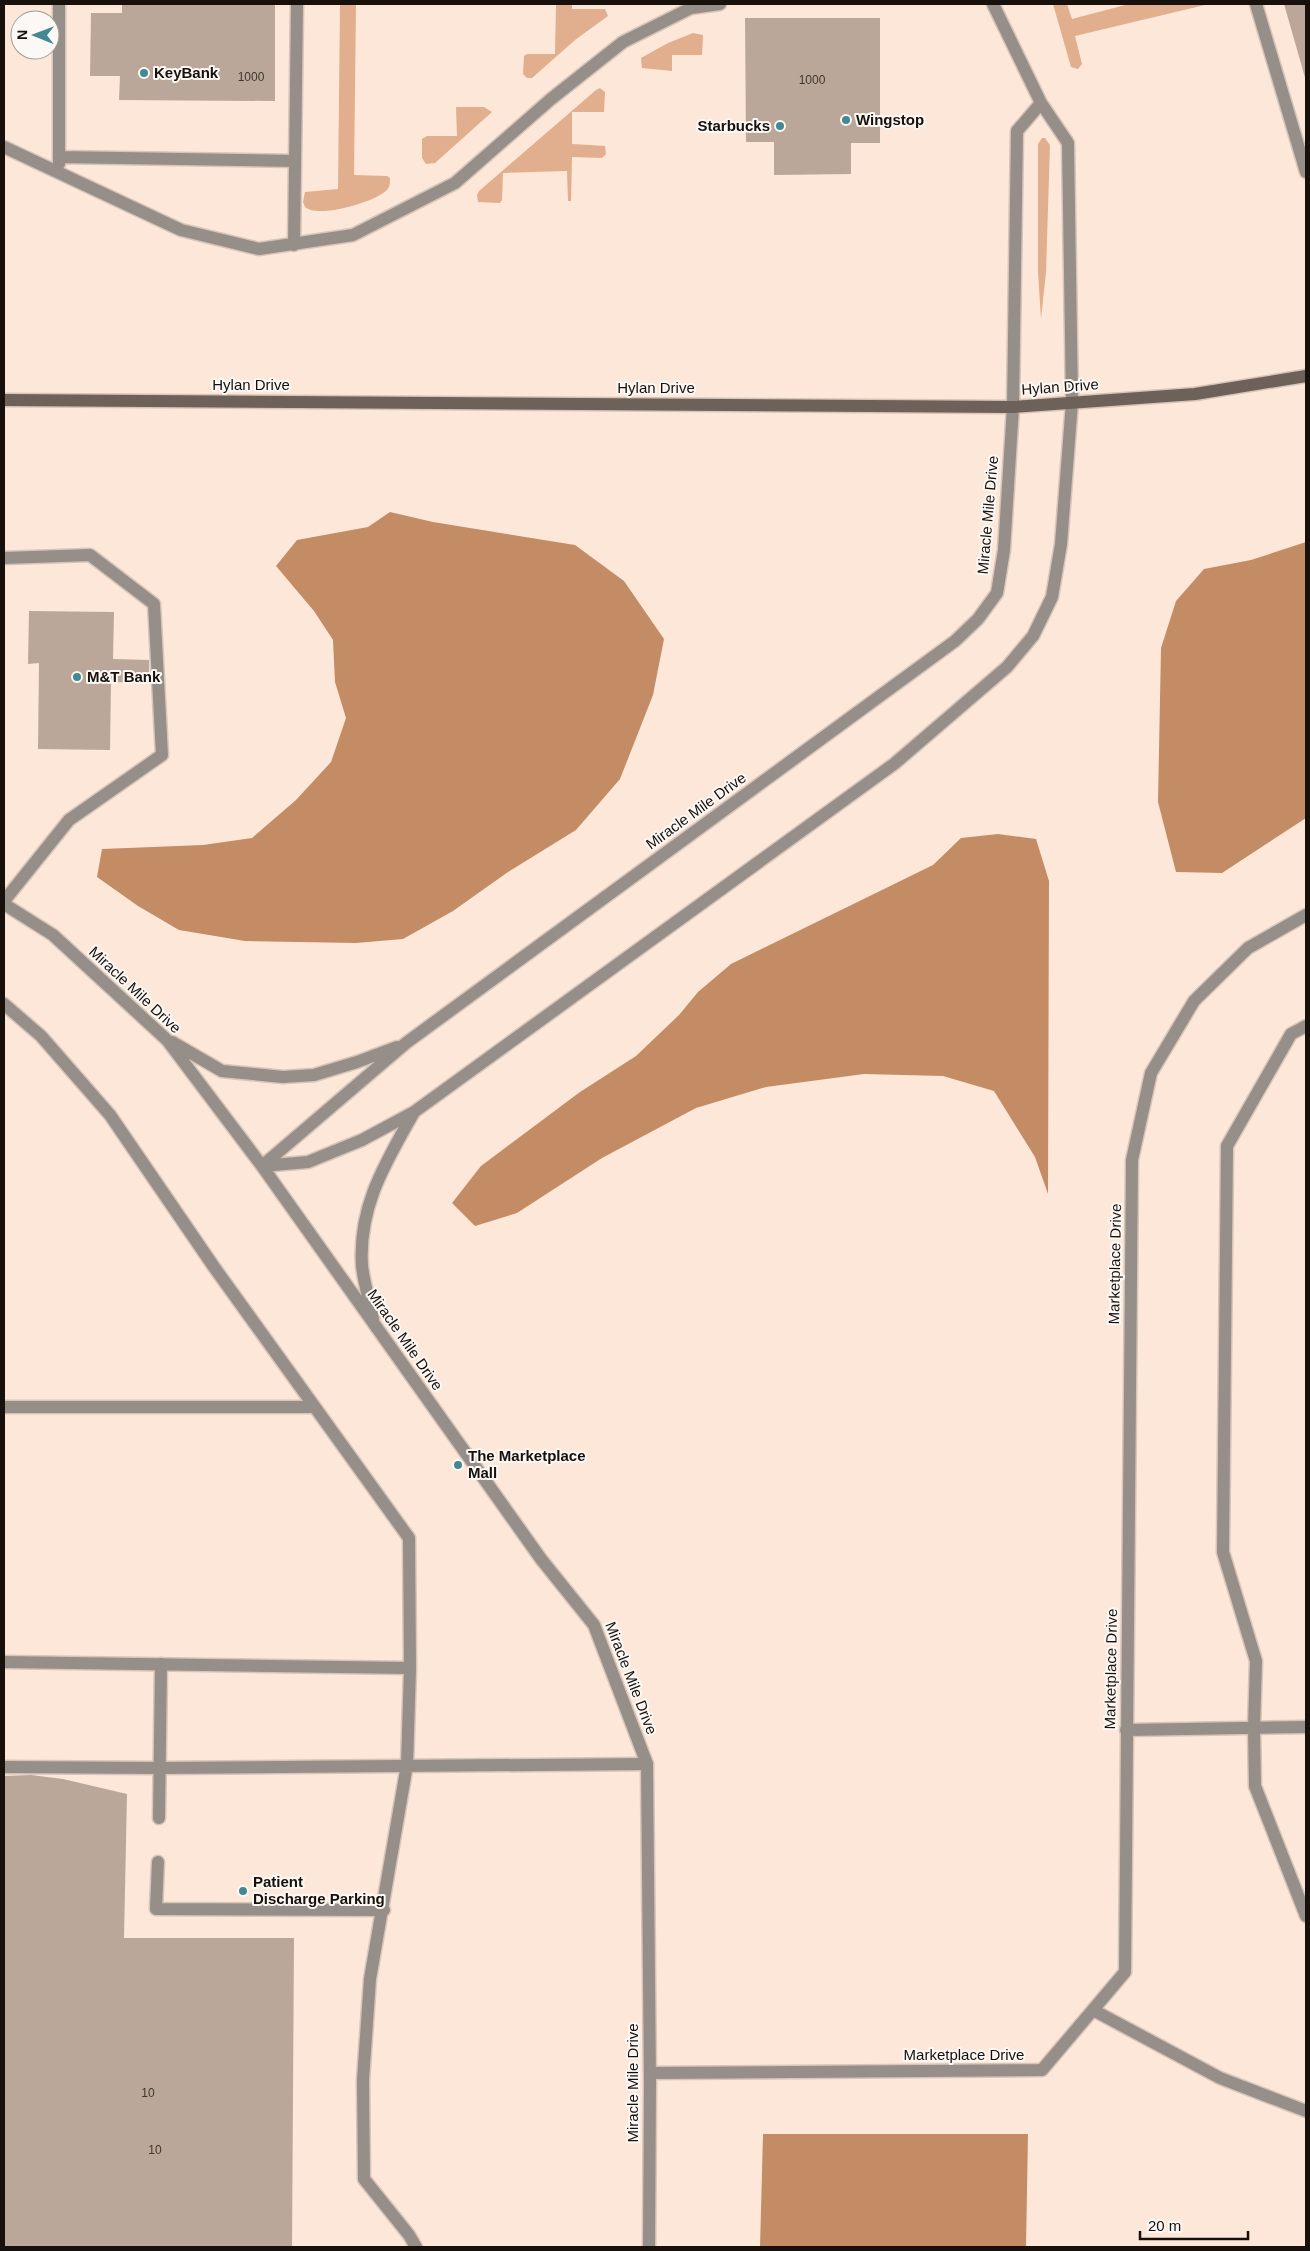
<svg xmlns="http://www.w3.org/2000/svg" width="1310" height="2251" viewBox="0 0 1310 2251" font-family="Helvetica,sans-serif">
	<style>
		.green { fill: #e1af8d }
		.water { fill: #c48c65 }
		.building { fill: #bba79a }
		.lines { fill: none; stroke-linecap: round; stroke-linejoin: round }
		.lane-casing { stroke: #d7c5b8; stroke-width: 15 }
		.street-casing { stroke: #d7c5b8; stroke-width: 15 }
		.secondary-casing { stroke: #d7c5b8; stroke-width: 15 }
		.lane { stroke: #968e88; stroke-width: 12 }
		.street { stroke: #968e88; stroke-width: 12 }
		.secondary { stroke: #6e6159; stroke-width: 12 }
		.poi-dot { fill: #428991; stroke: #fcf8f5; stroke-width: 2 }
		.labels { text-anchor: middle; stroke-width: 4; stroke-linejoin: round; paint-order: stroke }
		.number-label { font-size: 12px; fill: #40362f }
		.poi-label { font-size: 15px; font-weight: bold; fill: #17100b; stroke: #fcf8f5; text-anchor: start }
		.street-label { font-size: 15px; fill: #17100b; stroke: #fcf8f5 }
	</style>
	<rect width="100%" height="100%" fill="#fce7d9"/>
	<path class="green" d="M 340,4 L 356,4 L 354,175 L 387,176 L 390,178 C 390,183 390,186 387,190 C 375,202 318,219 305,207 L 303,202 L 305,192 L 338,189 Z
		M 556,4 L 572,4 L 572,9 L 605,9 L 608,16 L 575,40 L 532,78 L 527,78 L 523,74 L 524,56 L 527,54 L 555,54 Z
		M 1053,4 L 1067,4 L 1072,19 L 1129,4 L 1209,4 L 1075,36 L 1082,64 L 1078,69 L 1071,67 Z
		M 693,33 L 703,35 L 702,55 L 672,55 L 672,71 L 642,68 L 641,58 L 668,43 Z
		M 600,88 L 605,92 L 604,112 L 572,112 L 572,144 L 605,146 L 606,154 L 602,158 L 572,157 L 571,201 L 568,201 L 567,171 L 503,173 L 502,200 L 500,203 L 478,202 L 477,195 L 479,191 L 596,90 Z
		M 456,107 L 484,107 L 492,112 L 435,163 L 426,164 L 422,158 L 422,139 L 427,136 L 457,136 Z
		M 1042,138 L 1045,138 L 1050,145 L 1046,272 L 1041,319 L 1038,272 L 1038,144 Z"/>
	<path class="water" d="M 390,512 L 433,522 L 575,545 L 624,581 L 664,639 L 653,695 L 620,779 L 576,830 L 508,872 L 453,911 L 403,939 L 356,943 L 245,941 L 179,930 L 138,906 L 97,877 L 102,849 L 203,845 L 252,838 L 296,800 L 331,762 L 346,718 L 335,682 L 333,640 L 314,611 L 276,566 L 297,540 L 368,527 Z
		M 1306,542 L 1306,818 L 1222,873 L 1176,872 L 1158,802 L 1161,648 L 1176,601 L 1204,569 L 1251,560 Z
		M 998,834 L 1036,839 L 1049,881 L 1048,1194 L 1035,1157 L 994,1091 L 943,1076 L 864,1074 L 766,1087 L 696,1108 L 602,1158 L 517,1213 L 475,1226 L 452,1203 L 481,1166 L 580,1092 L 636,1056 L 679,1015 L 698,992 L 731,964 L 933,865 L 961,838 Z
		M 763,2134 L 1028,2134 L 1026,2247 L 760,2247 Z"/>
	<path class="building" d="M 122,4 L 275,4 L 275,101 L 119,100 L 120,76 L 90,76 L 91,13 L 122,13 Z
		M 1284,4 L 1306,4 L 1306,81 Z
		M 745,18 L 880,18 L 880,143 L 851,143 L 851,174 L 774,175 L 774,142 L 746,142 Z
		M 29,611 L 114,612 L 113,659 L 149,660 L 149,683 L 111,682 L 110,750 L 38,749 L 39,663 L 28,664 Z
		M 31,1775 L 63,1779 L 127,1794 L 124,1938 L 294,1938 L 292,2247 L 4,2247 L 4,1776 Z"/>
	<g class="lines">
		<g class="lane-casing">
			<path id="lane" d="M 993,4 L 1041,103 L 1068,143 L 1072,402
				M 1256,4 L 1306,172
				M 4,147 L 181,230 L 259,249 L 353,235 L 455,183 L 551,99 L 623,42 L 691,8 L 720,4
				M 59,157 L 295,161
				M 59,164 L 59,4
				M 294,245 L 297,4
				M 1013,407 L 1017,131 L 1041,103
				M 4,558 L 90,555 L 154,604 L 162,755 L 69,820 L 4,901
				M 4,1004 L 41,1036 L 110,1115 L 214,1267 L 409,1538 L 410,1668 L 407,1765 L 370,1979 L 363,2080 L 364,2179 L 409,2235 L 416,2247
				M 1306,1026 L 1291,1034 L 1227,1146 L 1223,1552 L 1256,1661 L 1254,1728 L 1255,1786 L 1306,1916
				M 4,1407 L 315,1407
				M 4,1662 L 410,1668
				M 1126,1730 L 1306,1727
				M 4,1767 L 159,1768 L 647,1764
				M 159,1818 L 161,1664
				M 158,1862 L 156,1909 L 384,1910
				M 1093,2010 L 1220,2078 L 1306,2111"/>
		</g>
		<g class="street-casing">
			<path id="street" d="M 4,904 L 53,935 L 167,1040 L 262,1166 L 541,1559 L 594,1625 L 647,1764 L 650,2084 L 649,2247
				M 172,1042 L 222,1071 L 283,1077 L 314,1075 L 357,1062 L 397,1047
				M 262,1166 L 308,1162 L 362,1140 L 414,1112 L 894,764 L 1007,667 L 1033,636 L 1052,597 L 1061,544 L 1072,402
				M 262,1166 L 406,1043 L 955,641 L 978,619 L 997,593 L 1004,550 L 1013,407
				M 373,1319 C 370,1302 364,1284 362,1266 C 358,1206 386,1162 414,1112
				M 650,2073 L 1042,2070 L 1125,1972 L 1132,1160 L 1151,1073 L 1194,1001 L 1248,948 L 1306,915"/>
		</g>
		<g class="secondary-casing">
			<path id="secondary" d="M 4,400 L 1013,407 L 1195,394 L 1306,376"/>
		</g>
		<use href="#lane" class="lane"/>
		<use href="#street" class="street"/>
		<use href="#secondary" class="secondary"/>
	</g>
	<g class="poi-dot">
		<circle cx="144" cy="73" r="5"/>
		<circle cx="846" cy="120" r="5"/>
		<circle cx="780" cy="126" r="5"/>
		<circle cx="77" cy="677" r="5"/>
		<circle cx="458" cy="1465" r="5"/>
		<circle cx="243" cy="1891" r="5"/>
	</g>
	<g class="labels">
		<g class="number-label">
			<text x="251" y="81">1000</text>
			<text x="812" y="84">1000</text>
			<text x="148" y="2097">10</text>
			<text x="155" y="2154">10</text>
		</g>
		<g class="poi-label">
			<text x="154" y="78">KeyBank</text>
			<text x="856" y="125">Wingstop</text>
			<text x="770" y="131" text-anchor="end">Starbucks</text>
			<text x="87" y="682">M&amp;T Bank</text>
			<text x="468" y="1461">The Marketplace<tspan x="468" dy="17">Mall</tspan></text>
			<text x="253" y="1887">Patient<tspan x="253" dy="17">Discharge Parking</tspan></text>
		</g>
		<g class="street-label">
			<text x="251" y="390">Hylan Drive</text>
			<text transform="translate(1060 387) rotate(-4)" y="5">Hylan Drive</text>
			<text x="656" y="393">Hylan Drive</text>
			<text transform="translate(988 515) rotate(-85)" y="5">Miracle Mile Drive</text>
			<text transform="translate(696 811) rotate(-36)" y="5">Miracle Mile Drive</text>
			<text transform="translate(135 990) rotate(43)" y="5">Miracle Mile Drive</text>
			<text transform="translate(1115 1264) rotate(-89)" y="5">Marketplace Drive</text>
			<text transform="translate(405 1340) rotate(55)" y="5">Miracle Mile Drive</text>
			<text transform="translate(1111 1669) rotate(-89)" y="5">Marketplace Drive</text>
			<text transform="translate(631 1678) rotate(69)" y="5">Miracle Mile Drive</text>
			<text x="964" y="2060">Marketplace Drive</text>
			<text transform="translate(633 2083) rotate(-90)" y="5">Miracle Mile Drive</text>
		</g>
	</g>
	<rect width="1310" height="2251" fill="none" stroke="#17100b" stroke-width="10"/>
	<g transform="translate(35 35) rotate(271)"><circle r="24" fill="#fcf8f5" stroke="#a09b97"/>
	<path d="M0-4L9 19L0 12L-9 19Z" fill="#428991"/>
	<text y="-8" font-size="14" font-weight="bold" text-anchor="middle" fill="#17100b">N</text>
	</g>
	<path d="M1140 2231v8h108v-8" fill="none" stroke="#17100b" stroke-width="2.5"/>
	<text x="1148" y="2231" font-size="15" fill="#17100b" stroke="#fcf8f5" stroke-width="4" paint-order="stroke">20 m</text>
</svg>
